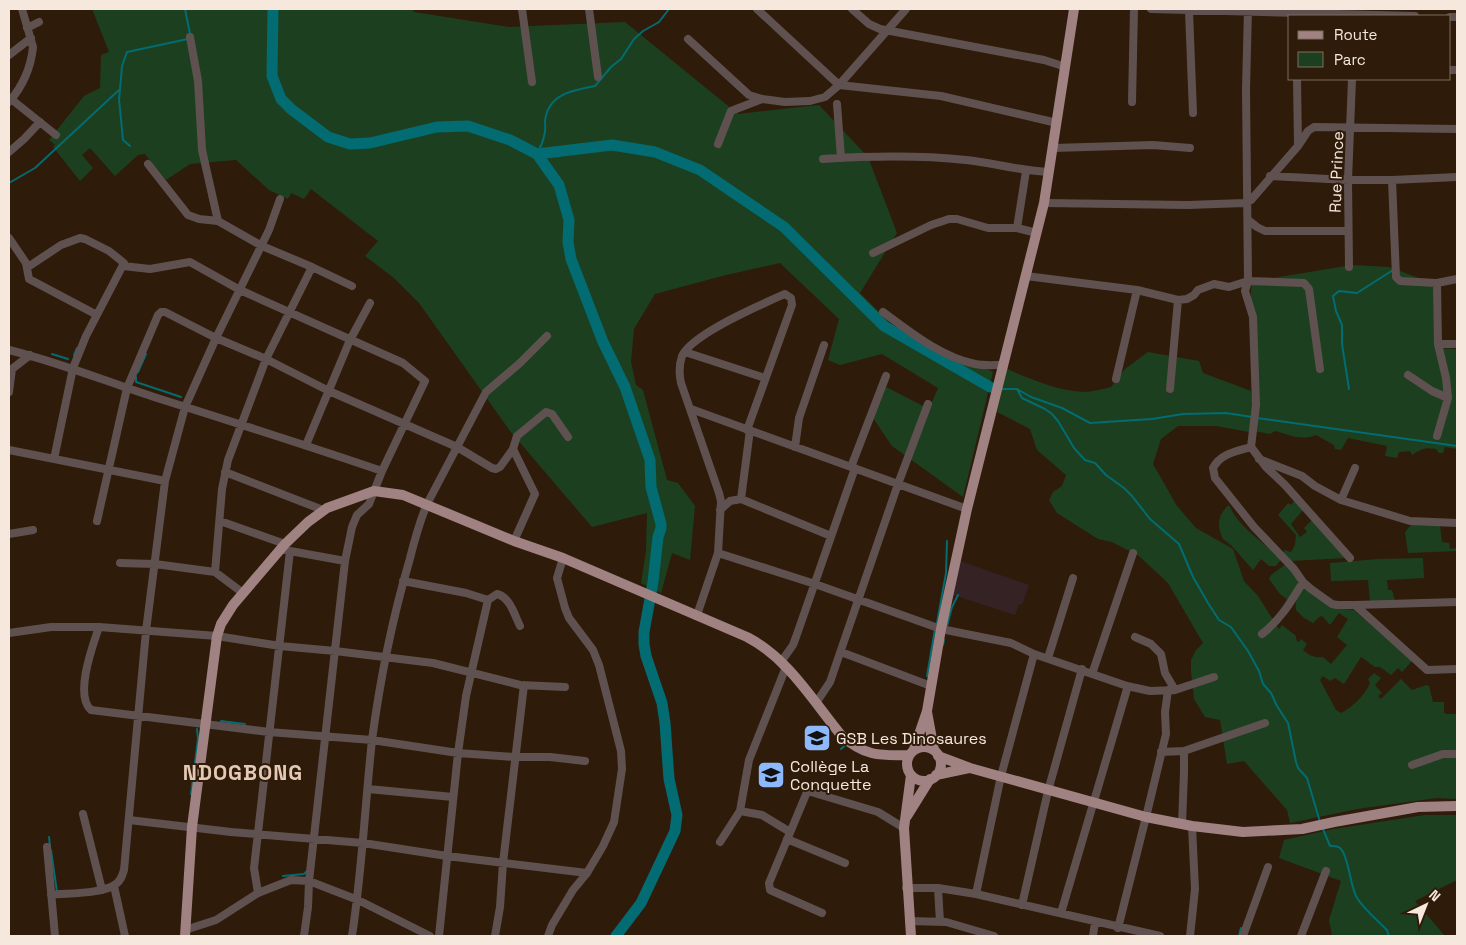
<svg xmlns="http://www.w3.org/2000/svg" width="1466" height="945" viewBox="0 0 1466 945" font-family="'Space Grotesk',sans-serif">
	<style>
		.commercial { fill: #352224 }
		.green { fill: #1c401f }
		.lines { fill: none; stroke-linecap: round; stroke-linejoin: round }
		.stream { stroke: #036b72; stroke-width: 2 }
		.river { stroke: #036b72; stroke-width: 11 }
		.minor { stroke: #605151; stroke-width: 8 }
		.major { stroke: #9f8281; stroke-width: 10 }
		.labels { text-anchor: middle; stroke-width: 4; stroke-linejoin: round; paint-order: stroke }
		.street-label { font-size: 16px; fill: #f6e8dd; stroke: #2f1b0a }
		.poi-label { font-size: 16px; fill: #f6e8dd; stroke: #2f1b0a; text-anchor: start }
		.district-label { font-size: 21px; font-weight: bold; letter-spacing: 1px; fill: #e4c9b4; stroke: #2f1b0a }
	</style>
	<rect width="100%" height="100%" fill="#2f1b0a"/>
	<path class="commercial" d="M 960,561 L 1029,585 L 1022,605 L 1019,604 L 1015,615 L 953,595 Z"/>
	<path class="green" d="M 92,9 L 413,9 L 414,12 L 509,27 L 625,22 L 738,114 L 819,105 L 868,157 L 897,233 L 860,293 L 893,326 L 993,372 L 963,497 L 892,446 L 873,418 L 886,387 L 929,409 L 938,388 L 882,354 L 840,365 L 828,360 L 839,319 L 780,263 L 726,275 L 655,294 L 634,329 L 631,362 L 636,385 L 643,390 L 667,480 L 678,483 L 695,506 L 690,560 L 672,553 L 661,593 L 641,583 L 646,551 L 647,513 L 592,527 L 510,431 L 419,303 L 394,278 L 365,256 L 378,241 L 311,189 L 304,199 L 291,193 L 288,199 L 269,190 L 236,160 L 190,164 L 166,180 L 145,154 L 138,155 L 115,176 L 90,148 L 82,155 L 93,168 L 80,181 L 53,147 L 55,145 L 49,140 L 84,96 L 100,88 L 101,55 L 109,52 Z
		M 1352,265 L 1389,267 L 1419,278 L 1433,281 L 1434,286 L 1435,348 L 1457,349 L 1457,449 L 1445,447 L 1443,453 L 1439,453 L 1436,449 C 1425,447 1421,449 1412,455 L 1410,451 L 1399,452 L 1397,458 L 1385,456 L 1387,446 L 1348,438 L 1341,450 L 1335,449 L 1334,445 L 1316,435 C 1301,441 1290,435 1275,431 L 1270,434 L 1254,431 L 1250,305 L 1252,278 L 1267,279 Z
		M 1148,352 L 1199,361 L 1203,373 L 1251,391 L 1253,410 L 1249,432 L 1216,426 L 1178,426 L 1161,439 L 1153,464 L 1177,506 L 1196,528 L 1233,549 L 1244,581 L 1258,596 L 1279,629 L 1282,625 L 1296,636 L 1296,640 L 1299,642 L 1301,639 L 1307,644 L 1303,650 C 1310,656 1315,658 1323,657 L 1331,664 L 1347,645 L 1337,637 L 1348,619 L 1339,613 L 1330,625 L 1322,616 L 1319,617 L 1313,623 L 1304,618 L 1296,610 C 1295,602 1297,592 1305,587 L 1314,596 L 1334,608 L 1354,610 L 1412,661 L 1402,672 L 1398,668 L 1391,675 L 1380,667 L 1375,667 L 1361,657 L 1344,684 L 1335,678 L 1330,681 L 1323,676 L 1320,680 L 1336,710 L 1341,713 C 1353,707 1365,695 1370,683 L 1368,679 L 1374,673 L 1381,678 L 1375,685 L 1382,693 L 1378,696 L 1381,699 L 1401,679 L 1412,690 L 1426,685 L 1429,686 L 1433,702 L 1444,702 L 1444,713 L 1448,714 L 1457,714 L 1457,799 L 1437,798 L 1357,809 L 1290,823 L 1287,810 L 1244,761 L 1227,764 L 1220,720 L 1205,717 L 1194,699 L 1191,672 L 1191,660 L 1196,650 L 1203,643 L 1168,583 L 1139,556 L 1112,542 L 1098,539 L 1057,513 L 1049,500 L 1053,492 L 1062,486 L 1066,475 L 1037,450 L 1030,429 L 997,412 L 1007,369 C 1033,380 1059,392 1087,392 C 1095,391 1103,389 1111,387 L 1125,369 Z
		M 1294,501 L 1303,510 L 1291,524 L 1300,537 L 1307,532 L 1304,528 L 1312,520 L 1347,558 L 1290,561 L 1284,553 L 1284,550 L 1291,552 L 1295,545 L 1296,535 L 1278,515 L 1288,503 L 1291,505 Z
		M 1229,505 C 1239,529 1263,540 1280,559 L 1280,561 L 1276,566 L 1269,566 L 1261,559 L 1253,570 L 1231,545 L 1223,539 C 1216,525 1218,514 1229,505 Z
		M 1413,523 L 1418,525 L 1440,526 L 1442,542 L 1449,543 L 1450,549 L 1457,548 L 1457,551 L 1408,553 L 1405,532 Z
		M 1423,558 L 1424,578 L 1387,580 L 1388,590 L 1392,590 L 1395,601 L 1370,602 L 1368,580 L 1331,581 L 1330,563 L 1379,559 Z
		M 1286,564 L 1299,580 L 1289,601 L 1280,594 L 1269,579 L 1271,575 Z
		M 1425,815 L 1457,815 L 1457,880 L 1415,901 L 1445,936 L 1332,936 L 1329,920 L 1341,881 L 1279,858 L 1284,840 L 1333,829 Z"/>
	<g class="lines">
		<path class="stream" d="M 185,9 L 190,34
			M 120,90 L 119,99 L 123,140 L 130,146
			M 537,154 C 539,149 543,143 544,136 C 546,131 545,126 545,121 C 548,94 573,90 595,86 L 611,67 L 621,59 L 634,39 L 643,31 L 659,22 L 669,9
			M 9,183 L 35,168 L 120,89 L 122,66 L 127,52 L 188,39
			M 52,354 L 68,359
			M 74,355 L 77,348
			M 138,372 L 146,354
			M 136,377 L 136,382 L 181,397
			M 1001,389 L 1017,389 L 1031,397 L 1062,408 L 1090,423 L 1152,419 L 1183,414 L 1226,413 L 1252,417
			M 1017,389 L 1022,398 L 1045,409 L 1052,414 L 1058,421 L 1074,448 L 1085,460 L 1095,463 L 1106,475 L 1124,488 L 1132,496 L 1150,519 L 1179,544 L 1193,577 L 1208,603 L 1219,620 L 1231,627 L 1248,651 L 1259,671 L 1263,684 L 1271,693 L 1277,706 L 1288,723 L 1296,762 L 1298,768 L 1307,778 L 1320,822
			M 1349,389 L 1342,344 L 1342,325 L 1336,311 L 1333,296 L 1339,291 L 1357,293 L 1393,270
			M 1257,418 L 1457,446
			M 937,623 L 946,573 L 947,541
			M 947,626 L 952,607 L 958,595
			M 943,645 L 944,640
			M 927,676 L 935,629
			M 221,721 L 245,724
			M 841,749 L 847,744
			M 191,794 L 198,739 L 197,729
			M 1323,829 L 1330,846 C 1334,846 1338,845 1341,849 C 1349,858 1350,886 1357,898 C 1364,909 1377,920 1387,930 L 1389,936
			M 49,837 L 50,846
			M 51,850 L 57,892
			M 283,876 L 304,874 L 307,871
			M 1239,936 L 1241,928"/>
		<path class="river" d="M 273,9 L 272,76 L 281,99 L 291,109 L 328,137 L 350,144 L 370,143 L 437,127 L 468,126 L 510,140 L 537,154 L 559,185 L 569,220 L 568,242 L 571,259 L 603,342 L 625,387 L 650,460 L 651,487 L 661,524 L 661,528 L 658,537 L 653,582 L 644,632 L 644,644 L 646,656 L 662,703 L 665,723 L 669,779 L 677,815 L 675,831 L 641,903 L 616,936
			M 537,154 L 612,145 L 655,152 L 700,170 L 784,227 L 884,326 L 990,387"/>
		<path class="minor" d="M 522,9 L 532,82
			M 589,9 L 598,77
			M 757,9 L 839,85 L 941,96 L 1057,123
			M 852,9 L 869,24 L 880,29 L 1044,60 L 1066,67
			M 1151,9 L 1415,16
			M 1248,9 L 1246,89 L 1248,281 L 1245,291 L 1253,317 L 1256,405 L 1251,447 L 1266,467 L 1285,485 L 1350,558
			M 1189,11 L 1193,113
			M 1450,17 L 1457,17
			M 27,28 L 39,22
			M 190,37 L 198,81 L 202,150 L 218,221
			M 688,39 L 749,95 L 762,99 L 785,102 L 810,101 L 825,97 L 839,85 L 906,9
			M 9,55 L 31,38
			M 1450,70 L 1457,70
			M 1297,79 L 1298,146
			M 11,99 L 56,135
			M 9,102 C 22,87 31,67 33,47 L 22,9
			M 1132,102 L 1134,9
			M 837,104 L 841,158
			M 718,144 L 731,111 L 762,99
			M 1053,148 L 1153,145 L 1190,148
			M 9,152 L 24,139 L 40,122
			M 823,159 C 871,156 918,155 966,160 C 994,163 1021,171 1049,172
			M 148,164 L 188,215 L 199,219 L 218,221 L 262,246 L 312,267 L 352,286
			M 1270,176 L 1348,180 L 1392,180 L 1396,277 L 1400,281 L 1437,283 L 1438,344 L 1457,344
			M 1392,180 L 1457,177
			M 1044,203 L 1188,205 L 1244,203 L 1251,200 L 1298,146 L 1308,131 L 1314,127 L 1457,129
			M 1248,220 L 1257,227 L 1265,231 L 1348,231
			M 1017,228 L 1026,171
			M 9,238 L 26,263 L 29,279 L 97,315
			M 873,253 L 931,225 L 949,219 L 957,219 L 988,228 L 1017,228 L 1037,233
			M 123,266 L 150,269 L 190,262 L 240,290 L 403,363 L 425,381 L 382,471 L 369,504 L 357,515 L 352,527 L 345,561 L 309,881 L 308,907 L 304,936
			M 28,267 L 61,245 L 80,238 L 85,239 L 109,251 L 124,263 L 86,336 L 73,368 L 54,459
			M 1349,267 L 1348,180 L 1352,79
			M 1026,276 L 1137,290 L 1178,300 L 1187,299 L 1194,295 L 1198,290 L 1214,284 L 1229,287 L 1248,281 L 1304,283 L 1309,289 L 1320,369
			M 1437,283 L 1457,279
			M 883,312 C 910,332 941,357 975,364 C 984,366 994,365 1003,365
			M 9,350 C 58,362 105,381 154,397 C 230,421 306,445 382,471
			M 685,352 L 765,378
			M 1408,375 L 1432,391 L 1448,398
			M 1116,379 L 1137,290
			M 1170,389 L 1178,300
			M 9,392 L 12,369 L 30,355
			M 691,409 L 967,509
			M 747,430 L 792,305 L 791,298 L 785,294 C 762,304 692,334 682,356 C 679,365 679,374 681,383 L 719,493 L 721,501 L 718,553 L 815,584 L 941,629 L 1011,643 L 1034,654
			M 1437,436 L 1448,398 L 1446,378 L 1438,344
			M 306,445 L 350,340 L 370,303
			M 795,447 L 799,418 L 824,345
			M 1251,447 C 1236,451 1220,454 1213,468 L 1215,478 L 1254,527 L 1294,569 L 1303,582 L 1311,589 L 1332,604 L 1337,605 L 1355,605 L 1427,670 L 1457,669
			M 9,450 L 165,481
			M 1259,459 L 1302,476 L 1315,486 L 1341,500 L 1410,521 L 1457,523
			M 851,467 L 886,376
			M 225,472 L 323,510
			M 741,499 L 750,430
			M 1341,500 L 1355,468
			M 720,510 L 730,501 L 741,499 L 831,536
			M 97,521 L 127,388 L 158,315 L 161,312 L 165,312 L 216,338 L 269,230 L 280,199
			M 220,521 L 285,544
			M 9,534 L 33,530
			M 514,541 L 535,494 L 513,449 L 517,436 L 546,412 L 552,414 L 568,437
			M 290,551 L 345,561
			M 120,563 L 155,564 L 215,572 L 243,593
			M 215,572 L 222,489 L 228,460 L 266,359 L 312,267
			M 403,581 L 466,593 L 488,600
			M 488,600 L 497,594 C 510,597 515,616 520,626
			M 1355,605 L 1457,602
			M 697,615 L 718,553
			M 99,627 C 93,645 74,695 91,710 L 269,732 L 372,740 L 458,753 L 515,757 L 550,757 L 585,761
			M 9,633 L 51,627 L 99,627 L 217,636 L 280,646 L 335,651 L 433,663 L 520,685 L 565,687
			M 1262,634 C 1281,619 1291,602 1303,582
			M 1135,637 L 1151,644 L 1161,654 L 1165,673 L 1175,690
			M 841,652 L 931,686
			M 1048,658 L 1073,578
			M 781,662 L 793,645 L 796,637 L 855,468
			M 1092,674 L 1133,553
			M 816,703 L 830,682 L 898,484 L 928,404
			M 1161,752 L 1184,751 L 1265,723
			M 1412,765 L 1443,754 L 1457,754
			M 368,789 L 453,797
			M 740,811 L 762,815 L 790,832
			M 83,814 L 102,890
			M 129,820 L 231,832 L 363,843 L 447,856 L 587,873
			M 1182,824 L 1184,772 L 1184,751
			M 787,839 L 845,863
			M 720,842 L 740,811 L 749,760 L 786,667
			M 47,847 L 55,936
			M 114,886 L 125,936
			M 906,888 L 938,888 L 976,894 L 1160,936
			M 938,888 L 940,922
			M 258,893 L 254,868 L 290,551 L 280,549
			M 976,894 L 1001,776 L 1034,654 L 1127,686 L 1150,691 L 1175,690 L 1214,677
			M 51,895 C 68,893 103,894 116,884 C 121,880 122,876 124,870 L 146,631 L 165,481 L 185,407 L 216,338 L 266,359 L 329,391 L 457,447 L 492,468 L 496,469 L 500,467 L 513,449
			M 1022,905 L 1048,791 L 1082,669
			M 822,913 L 770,890 L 769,883 L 807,792 L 811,792 L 878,812 L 904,828
			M 1061,913 L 1127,689 L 1127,686
			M 909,921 L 946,922 L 994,936
			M 1118,928 L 1146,817 L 1166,734 L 1165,712 L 1168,690
			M 185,930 L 216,920 L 258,893 L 291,880 L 309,881 L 358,900 L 430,936
			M 352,936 C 362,871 365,805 372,740 C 380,680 392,620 409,562 C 414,542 419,523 427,504 L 486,392 L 520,363 L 547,336
			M 439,936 L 458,753 L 466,696 L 488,600
			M 495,936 L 500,907 L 503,863 L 524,685
			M 548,936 L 552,925 L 573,890 L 587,873 L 603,846 L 614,822 L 622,769 L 621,751 L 599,665 L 593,650 L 569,618 L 565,608 L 557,578 L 563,558
			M 1093,936 L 1095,922
			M 1190,936 L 1195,889 L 1192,826
			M 1243,936 L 1268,867
			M 1301,936 L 1326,871"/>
		<path class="major" d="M 927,712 L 934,750
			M907 764a17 17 0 1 1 34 0a17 17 0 1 1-34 0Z
			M 914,749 L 927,711 L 941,629 L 967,509 L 1044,203 L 1074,9
			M 938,756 L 970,768 L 1146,817 L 1192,826 L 1243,832 L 1302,829 L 1334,822 L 1418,807 L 1457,806
			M 936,775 L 969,768
			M 907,816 L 930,779
			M 185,936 L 192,827 L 217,636 L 221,624 L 233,605 L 285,544 L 308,522 L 327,508 L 374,491 L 403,495 L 514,541 L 563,558 L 747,637 C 788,658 813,701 841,735 C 864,756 879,756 909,755
			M 911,936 L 904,828 L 911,775"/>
	</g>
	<defs>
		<g id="school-square" transform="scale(1.4375)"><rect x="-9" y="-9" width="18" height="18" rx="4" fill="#8db9fc" stroke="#2f1b0a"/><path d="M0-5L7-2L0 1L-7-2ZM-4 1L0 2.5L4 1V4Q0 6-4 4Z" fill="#111"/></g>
	</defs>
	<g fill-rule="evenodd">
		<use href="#school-square" x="817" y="738"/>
		<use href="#school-square" x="771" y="775"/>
	</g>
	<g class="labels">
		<g class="street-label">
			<text transform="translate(1336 172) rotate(-88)" y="6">Rue Prince</text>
		</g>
		<g class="poi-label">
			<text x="836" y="744">GSB Les Dinosaures</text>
			<text x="790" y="772">Collège La<tspan x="790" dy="18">Conquette</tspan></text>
		</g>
		<g class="district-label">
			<text x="243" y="780">NDOGBONG</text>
		</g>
	</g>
	<rect width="1466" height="945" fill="none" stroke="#f6e8dd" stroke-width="20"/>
	<rect x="1288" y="15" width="162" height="65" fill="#2f1b0a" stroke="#7f6d5e"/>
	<rect x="1298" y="31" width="25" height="8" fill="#9f8281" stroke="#7f6d5e"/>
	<text x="1334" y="40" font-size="15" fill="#f6e8dd">Route</text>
	<rect x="1298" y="52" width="25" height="15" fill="#1c401f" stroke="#7f6d5e"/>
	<text x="1334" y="65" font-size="15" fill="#f6e8dd">Parc</text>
	<g transform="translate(1426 905) rotate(43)" stroke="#2f1b0a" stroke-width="4" paint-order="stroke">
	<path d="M0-4L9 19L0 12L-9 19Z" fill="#f6e8dd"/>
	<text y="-8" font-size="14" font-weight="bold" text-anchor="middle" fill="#f6e8dd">N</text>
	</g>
</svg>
